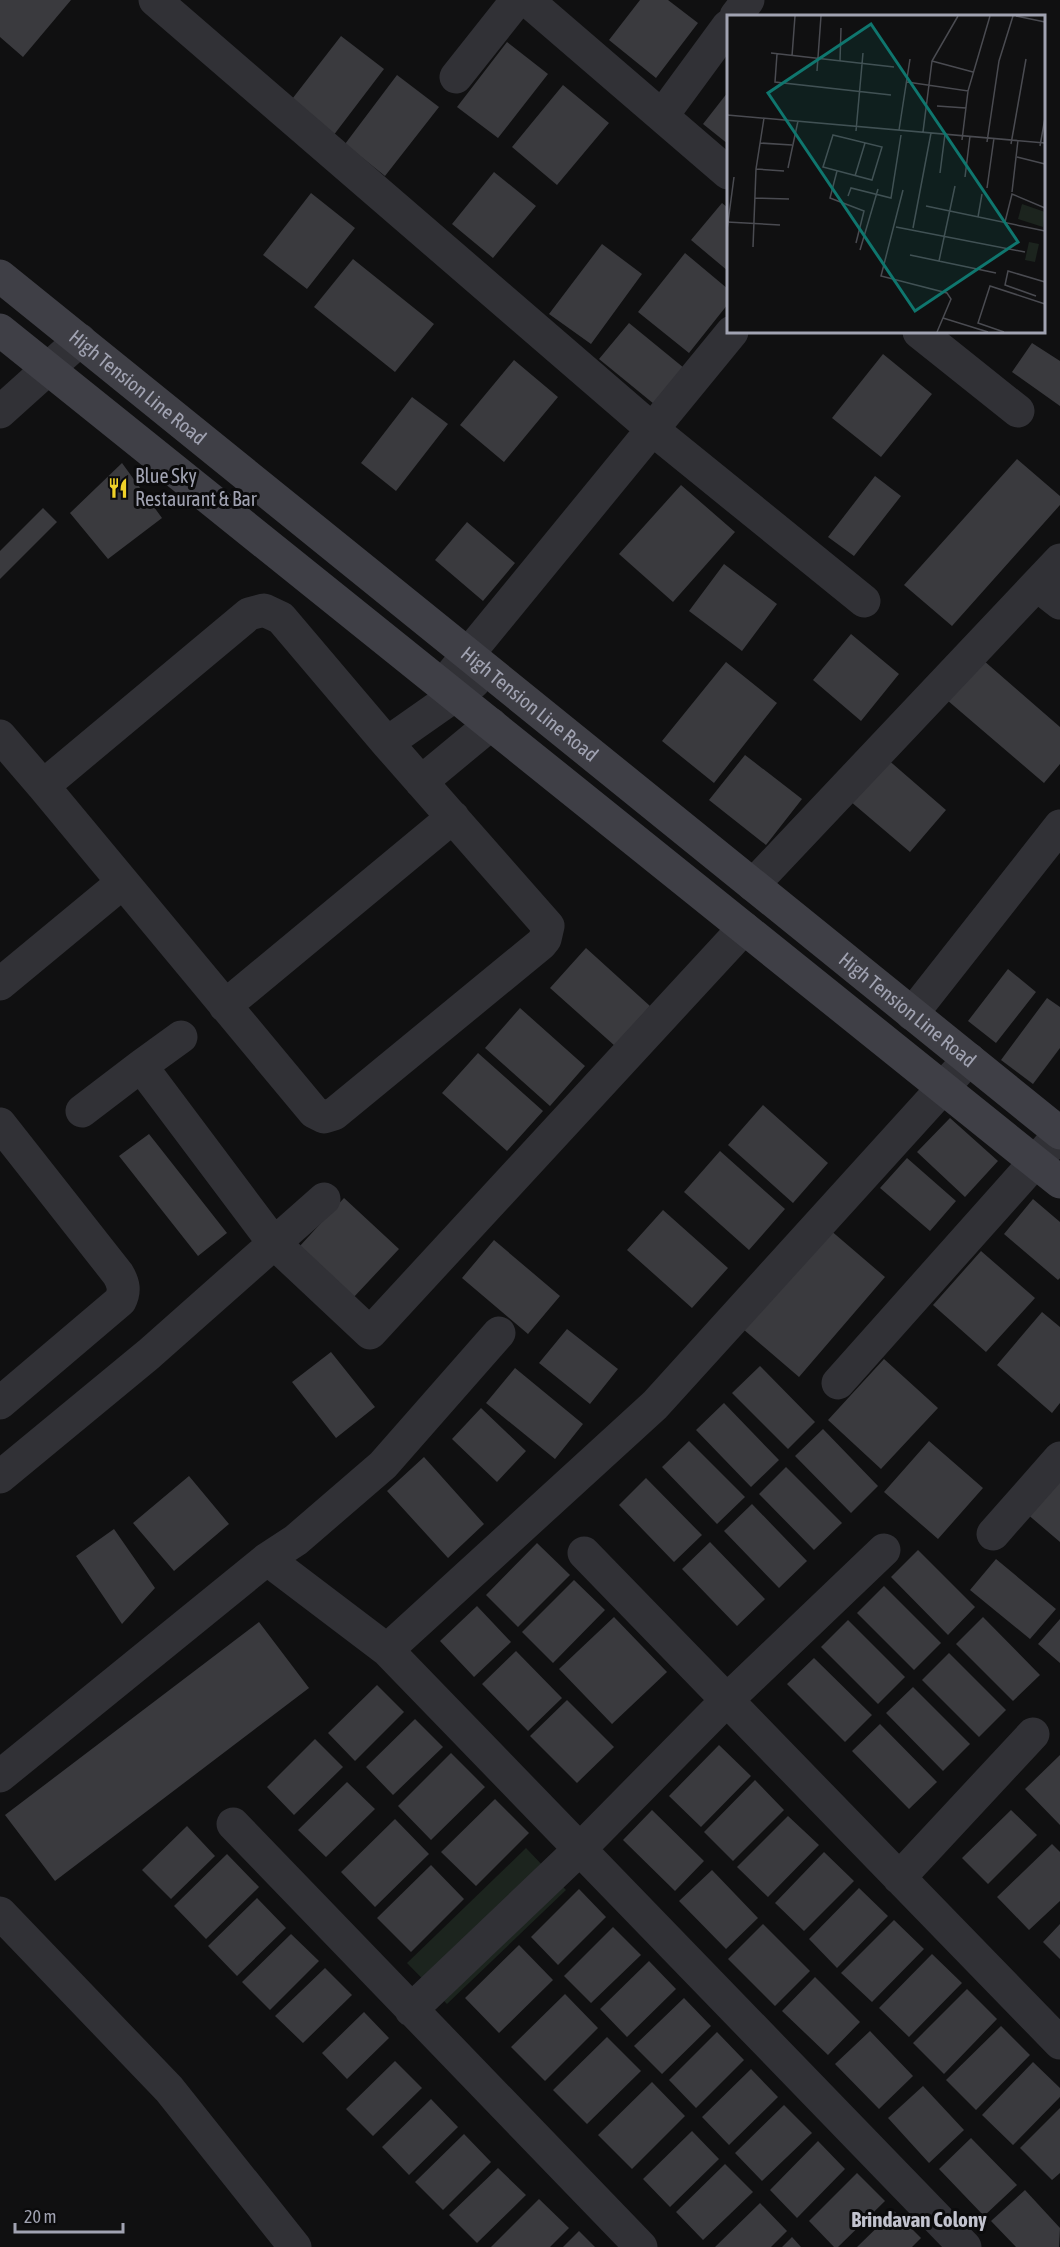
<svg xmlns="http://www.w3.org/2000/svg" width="1060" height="2247" viewBox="0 0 1060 2247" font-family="'Asap Condensed',sans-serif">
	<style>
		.green { fill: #1c241e }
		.building { fill: #3a3a3e }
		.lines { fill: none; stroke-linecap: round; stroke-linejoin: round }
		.street { stroke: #313136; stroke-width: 33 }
		.secondary { stroke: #3f3f46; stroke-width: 33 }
		.labels { text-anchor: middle; stroke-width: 6; stroke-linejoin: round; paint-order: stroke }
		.street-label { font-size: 20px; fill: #a1a3b2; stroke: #0b0b0c }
		.poi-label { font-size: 20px; fill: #a1a3b2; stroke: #0b0b0c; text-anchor: start }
		.neighbourhood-label { font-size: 21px; font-weight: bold; fill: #c2c3ce; stroke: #0b0b0c }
		.inset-road { fill: none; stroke: #4a4b51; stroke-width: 1.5 }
		.view { fill: #0f766e; fill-opacity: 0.15; stroke: #0f766e; stroke-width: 3 }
		.inset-edge { fill: none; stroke: #a1a3b2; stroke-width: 3 }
	</style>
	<rect width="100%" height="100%" fill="#101011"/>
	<path class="green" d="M 526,1848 L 566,1890 L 447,2004 L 407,1963 Z"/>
	<path class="building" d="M 0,0 L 71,0 L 23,57 L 0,37 Z
		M 640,0 L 668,0 L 698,23 L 656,78 L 609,40 Z
		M 341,36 L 384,69 L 333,136 L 289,103 Z
		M 507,42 L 548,74 L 498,138 L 457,107 Z
		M 397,75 L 439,107 L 385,176 L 345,144 Z
		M 563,85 L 609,123 L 557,185 L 512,147 Z
		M 728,92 L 728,144 L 703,124 Z
		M 494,172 L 536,206 L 493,258 L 452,224 Z
		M 311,193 L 355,228 L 307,289 L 263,255 Z
		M 722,203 L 728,208 L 728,271 L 691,240 Z
		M 602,244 L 642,274 L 591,344 L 549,314 Z
		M 685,253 L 728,289 L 728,304 L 689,353 L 638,312 Z
		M 353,259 L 434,324 L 395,372 L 314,307 Z
		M 629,323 L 684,368 L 654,404 L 599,359 Z
		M 1032,343 L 1060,361 L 1060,406 L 1012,372 Z
		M 883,354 L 932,394 L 881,457 L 832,418 Z
		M 514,360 L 558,397 L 504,462 L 460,425 Z
		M 412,397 L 448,424 L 396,491 L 361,463 Z
		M 1017,459 L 1060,496 L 1060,505 L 952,626 L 904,585 Z
		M 122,463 L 162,518 L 108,559 L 70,513 Z
		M 875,476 L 901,496 L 854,556 L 828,537 Z
		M 681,485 L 735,532 L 673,602 L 619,554 Z
		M 43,508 L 57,522 L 0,579 L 0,551 Z
		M 467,522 L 515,563 L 483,601 L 435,560 Z
		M 724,564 L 777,604 L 742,651 L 689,611 Z
		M 851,634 L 899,674 L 861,721 L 813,680 Z
		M 983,660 L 1060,727 L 1060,764 L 1044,783 L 947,700 Z
		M 726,662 L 777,703 L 714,783 L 662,741 Z
		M 745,755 L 802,799 L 766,845 L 709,800 Z
		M 886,758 L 946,810 L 910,852 L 850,801 Z
		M 586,948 L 650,1006 L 615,1046 L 550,988 Z
		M 1008,969 L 1036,992 L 996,1043 L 968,1021 Z
		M 1047,998 L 1060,1007 L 1060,1048 L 1033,1084 L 1001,1060 Z
		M 520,1008 L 585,1066 L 550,1106 L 485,1048 Z
		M 478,1053 L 543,1111 L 507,1151 L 442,1093 Z
		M 763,1105 L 828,1163 L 793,1203 L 728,1145 Z
		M 950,1118 L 998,1161 L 965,1197 L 917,1152 Z
		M 149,1134 L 227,1233 L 198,1256 L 119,1156 Z
		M 720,1151 L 785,1209 L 749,1250 L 684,1192 Z
		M 907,1158 L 956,1201 L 930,1231 L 880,1188 Z
		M 344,1198 L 399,1249 L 353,1298 L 299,1247 Z
		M 1033,1199 L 1060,1222 L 1060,1278 L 1058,1280 L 1004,1234 Z
		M 663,1210 L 728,1268 L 692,1308 L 627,1250 Z
		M 829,1229 L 885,1277 L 799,1377 L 743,1329 Z
		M 494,1240 L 560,1296 L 528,1334 L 462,1278 Z
		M 981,1251 L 1035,1298 L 986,1352 L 933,1305 Z
		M 1042,1312 L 1060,1327 L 1060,1403 L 1052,1413 L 997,1365 Z
		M 567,1329 L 618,1369 L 590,1404 L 539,1363 Z
		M 331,1352 L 375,1407 L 336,1438 L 292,1382 Z
		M 884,1359 L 938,1408 L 881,1469 L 828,1420 Z
		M 760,1366 L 815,1422 L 788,1449 L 732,1393 Z
		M 515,1368 L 583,1424 L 555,1459 L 486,1403 Z
		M 724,1403 L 779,1460 L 751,1487 L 696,1430 Z
		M 481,1408 L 526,1451 L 497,1482 L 452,1439 Z
		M 823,1429 L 878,1486 L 851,1513 L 795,1456 Z
		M 689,1441 L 745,1497 L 717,1524 L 662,1467 Z
		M 929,1441 L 983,1488 L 938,1539 L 884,1492 Z
		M 424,1457 L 484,1524 L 448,1558 L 387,1491 Z
		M 786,1467 L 842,1523 L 814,1550 L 759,1494 Z
		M 1060,1474 L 1060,1542 L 1026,1513 Z
		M 189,1476 L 229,1524 L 174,1571 L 133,1523 Z
		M 646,1478 L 702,1535 L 674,1562 L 619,1505 Z
		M 752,1504 L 807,1561 L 779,1588 L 724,1531 Z
		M 114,1529 L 155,1588 L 122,1624 L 76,1556 Z
		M 710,1542 L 765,1599 L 737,1626 L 682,1569 Z
		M 537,1543 L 570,1575 L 518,1627 L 486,1595 Z
		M 918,1550 L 975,1607 L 948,1635 L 891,1577 Z
		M 996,1559 L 1056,1609 L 1030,1639 L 970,1590 Z
		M 574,1580 L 605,1610 L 553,1663 L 522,1632 Z
		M 884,1586 L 941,1643 L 914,1670 L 857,1613 Z
		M 477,1606 L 511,1642 L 474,1677 L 440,1641 Z
		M 614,1617 L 667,1672 L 612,1724 L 559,1669 Z
		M 983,1617 L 1040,1675 L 1013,1701 L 956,1644 Z
		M 1060,1619 L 1060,1663 L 1038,1644 Z
		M 848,1620 L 905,1677 L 878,1704 L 821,1647 Z
		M 259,1622 L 309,1688 L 55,1881 L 5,1815 Z
		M 516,1651 L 562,1698 L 528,1731 L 482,1684 Z
		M 949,1653 L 1006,1710 L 979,1737 L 922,1680 Z
		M 814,1658 L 872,1715 L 845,1742 L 787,1684 Z
		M 377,1685 L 404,1712 L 355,1761 L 328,1733 Z
		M 913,1687 L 970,1744 L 943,1771 L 886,1713 Z
		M 567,1700 L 614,1747 L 577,1783 L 530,1736 Z
		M 415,1719 L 443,1747 L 393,1795 L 366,1767 Z
		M 880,1724 L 937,1782 L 909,1809 L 852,1751 Z
		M 315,1739 L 343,1767 L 294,1815 L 267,1787 Z
		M 719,1745 L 751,1776 L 701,1827 L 669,1796 Z
		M 451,1753 L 485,1787 L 431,1840 L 398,1806 Z
		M 1060,1755 L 1060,1825 L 1025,1789 Z
		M 755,1780 L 784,1810 L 733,1861 L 704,1832 Z
		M 347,1782 L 375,1809 L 326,1857 L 298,1830 Z
		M 495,1799 L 529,1833 L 476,1886 L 441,1852 Z
		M 652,1810 L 704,1861 L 675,1891 L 623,1840 Z
		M 1011,1810 L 1037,1835 L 988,1884 L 962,1858 Z
		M 788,1816 L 819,1845 L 768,1897 L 737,1867 Z
		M 395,1819 L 429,1854 L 375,1907 L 341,1872 Z
		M 187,1826 L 215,1856 L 171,1899 L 142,1870 Z
		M 1052,1844 L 1060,1852 L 1060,1901 L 1029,1930 L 997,1897 Z
		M 824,1852 L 854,1881 L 804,1931 L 775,1903 Z
		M 227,1854 L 259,1887 L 206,1939 L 174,1906 Z
		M 431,1865 L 464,1899 L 411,1952 L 377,1918 Z
		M 712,1870 L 758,1918 L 726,1949 L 679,1901 Z
		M 859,1888 L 888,1916 L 837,1968 L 809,1939 Z
		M 579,1889 L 606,1917 L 558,1965 L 531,1937 Z
		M 257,1898 L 286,1928 L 237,1976 L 208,1946 Z
		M 894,1920 L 924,1949 L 872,2002 L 841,1973 Z
		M 763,1924 L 810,1971 L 775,2006 L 728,1959 Z
		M 1060,1924 L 1060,1959 L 1043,1942 Z
		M 613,1927 L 641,1955 L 591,2003 L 564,1976 Z
		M 291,1934 L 319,1961 L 270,2010 L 242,1982 Z
		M 519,1945 L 553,1980 L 499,2033 L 465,1998 Z
		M 932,1954 L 962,1983 L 909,2037 L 879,2008 Z
		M 649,1961 L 676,1989 L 627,2037 L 600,2009 Z
		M 325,1968 L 352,1995 L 303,2043 L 275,2016 Z
		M 815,1977 L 860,2022 L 828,2055 L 782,2011 Z
		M 967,1989 L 997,2019 L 944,2074 L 913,2043 Z
		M 565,1994 L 598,2028 L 545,2081 L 511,2047 Z
		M 684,1998 L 711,2026 L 662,2074 L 634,2046 Z
		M 364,2012 L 389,2038 L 347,2079 L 322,2053 Z
		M 1001,2026 L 1030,2055 L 976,2110 L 946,2080 Z
		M 870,2031 L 913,2076 L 879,2109 L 835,2064 Z
		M 717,2032 L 744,2060 L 696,2108 L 669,2080 Z
		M 607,2037 L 641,2071 L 587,2124 L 553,2090 Z
		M 395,2061 L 422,2088 L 373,2136 L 346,2109 Z
		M 1033,2062 L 1060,2088 L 1060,2097 L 1013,2145 L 982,2115 Z
		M 751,2069 L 778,2097 L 729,2145 L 702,2117 Z
		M 652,2082 L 685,2116 L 632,2169 L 598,2135 Z
		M 923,2086 L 964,2130 L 929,2163 L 888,2118 Z
		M 431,2099 L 458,2127 L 409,2175 L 382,2147 Z
		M 784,2105 L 812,2133 L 762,2181 L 735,2153 Z
		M 1060,2108 L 1060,2173 L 1052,2180 L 1020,2148 Z
		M 692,2131 L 719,2159 L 670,2207 L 643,2179 Z
		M 464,2134 L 491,2162 L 443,2210 L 415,2182 Z
		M 971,2138 L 1017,2185 L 984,2216 L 939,2169 Z
		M 818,2141 L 845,2169 L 797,2218 L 770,2190 Z
		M 725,2164 L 753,2192 L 703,2240 L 676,2212 Z
		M 498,2168 L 526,2195 L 477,2243 L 449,2215 Z
		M 857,2173 L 885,2201 L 838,2247 L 834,2247 L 809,2221 Z
		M 1025,2190 L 1060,2228 L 1059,2247 L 1016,2247 L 991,2221 Z
		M 539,2199 L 569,2228 L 550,2247 L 491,2247 Z
		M 760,2203 L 787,2231 L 771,2247 L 715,2247 Z
		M 894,2211 L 921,2238 L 912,2247 L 857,2247 Z
		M 579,2231 L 595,2247 L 563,2247 Z
		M 792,2237 L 801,2247 L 782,2247 Z"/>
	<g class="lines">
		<path class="street" d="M 155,0 L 652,429 L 864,601
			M 527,0 L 728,173
			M 736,16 L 748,0
			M 456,77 L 517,0
			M 662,116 L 728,26
			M 919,332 L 1018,411
			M 0,412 L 80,340
			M 1037,585 L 1060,603
			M 264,610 L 281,618 L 387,743 L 548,926 L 545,939 L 541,944 L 334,1114 L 324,1117 L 314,1112 L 43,786 L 249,614 Z
			M 442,686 L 732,332
			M 0,736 L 43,786
			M 387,743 L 474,682
			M 421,782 L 491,724
			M 753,885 L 1060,560
			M 0,984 L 122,883
			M 225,1006 L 453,817
			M 912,1014 L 1060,826
			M 141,1066 L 181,1037
			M 82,1111 L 141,1066 L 273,1242 L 370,1333 L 744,928
			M 0,1124 L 118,1274 C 124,1284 125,1291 120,1301 L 0,1403
			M 838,1383 L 1060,1134
			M 0,1477 L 149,1354 L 324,1199
			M 993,1534 L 1060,1458
			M 584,1553 L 1060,2043
			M 267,1559 L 387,1650 L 965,2247
			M 387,1650 L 655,1405 L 969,1059
			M 0,1776 L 267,1559 L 296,1540 L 383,1465 L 499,1333
			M 233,1824 L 641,2247
			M 899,1878 L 1033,1734
			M 0,1913 L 169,2089 L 295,2247
			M 411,2010 L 580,1849 L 726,1701 L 884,1550"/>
		<g class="secondary">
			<path id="s1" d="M 0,276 L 1060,1133"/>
			<path d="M 0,330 L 1060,1182"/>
		</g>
	</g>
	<defs>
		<g id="restaurant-bare" transform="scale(1.62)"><path d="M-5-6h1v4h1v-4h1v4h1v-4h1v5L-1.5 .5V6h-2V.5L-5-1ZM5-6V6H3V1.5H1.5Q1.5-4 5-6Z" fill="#f0d229" stroke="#0b0b0c" stroke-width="2.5" paint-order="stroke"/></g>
	</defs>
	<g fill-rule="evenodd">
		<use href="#restaurant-bare" x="118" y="488"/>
	</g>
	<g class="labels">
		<g class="street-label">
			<text dy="7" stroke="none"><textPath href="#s1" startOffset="177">High Tension Line Road</textPath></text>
			<text dy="7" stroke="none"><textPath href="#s1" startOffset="681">High Tension Line Road</textPath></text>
			<text dy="7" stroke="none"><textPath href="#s1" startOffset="1167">High Tension Line Road</textPath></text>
		</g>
		<g class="poi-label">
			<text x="135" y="483">Blue Sky<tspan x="135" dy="23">Restaurant &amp; Bar</tspan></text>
		</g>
		<g class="neighbourhood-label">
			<text x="919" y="2227">Brindavan Colony</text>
		</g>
	</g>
	<g transform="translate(727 15)">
		<rect width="318" height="318" fill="#101011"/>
		<path d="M 295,189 L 318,197 L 316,212 L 291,204 ZM 302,227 L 312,229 L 308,247 L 298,245 Z" fill="#1c241e"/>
		<path class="inset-road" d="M 289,1 L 318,7M 44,38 L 167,52M 50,39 L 48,67 L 164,80M 65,41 L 68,1M 113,46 L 114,13M 205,46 L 246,57M 90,56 L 94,1M 180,67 L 241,76 L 263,1M 210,91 L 239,93M 0,100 L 318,128M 172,115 L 183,44M 129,116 L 136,38M 196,117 L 205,46 L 231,1M 106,120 L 155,132 L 145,165 L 96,152 ZM 235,125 L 241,76M 260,127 L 272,46 L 286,1M 33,128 L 65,130M 284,129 L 299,44M 313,131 L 318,103M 290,142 L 318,149M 61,153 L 71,106M 29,154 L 57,156M 110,156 L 103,183 L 137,196 L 129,228M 213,158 L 218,119M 128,161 L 138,128M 238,162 L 243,121M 260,173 L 267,123M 176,175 L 154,261 L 220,278 L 224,284 L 210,317M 285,177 L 291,125M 121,181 L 124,173 L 164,183 L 174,120M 28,183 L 62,184M 199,191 L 318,216M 251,202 L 255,179M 0,207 L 53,210M 278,207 L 285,179 L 318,193M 169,212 L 298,237M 186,213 L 204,118M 0,215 L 7,162M 26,232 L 29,154 L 37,103M 133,235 L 151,174M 183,240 L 269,258M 212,246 L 228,171M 309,281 L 278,270 L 281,256 L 318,267M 216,303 L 261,317M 277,317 L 251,308 L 263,271 L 318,289"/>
		<path class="view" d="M 144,9 L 291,227 L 188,296 L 41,78 Z"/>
		<rect width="318" height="318" class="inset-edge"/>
	</g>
	<path d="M15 2223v9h108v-9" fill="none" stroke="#a1a3b2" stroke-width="3"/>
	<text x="24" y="2223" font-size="18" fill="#a1a3b2" stroke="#0b0b0c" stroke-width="4.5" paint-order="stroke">20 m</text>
</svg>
